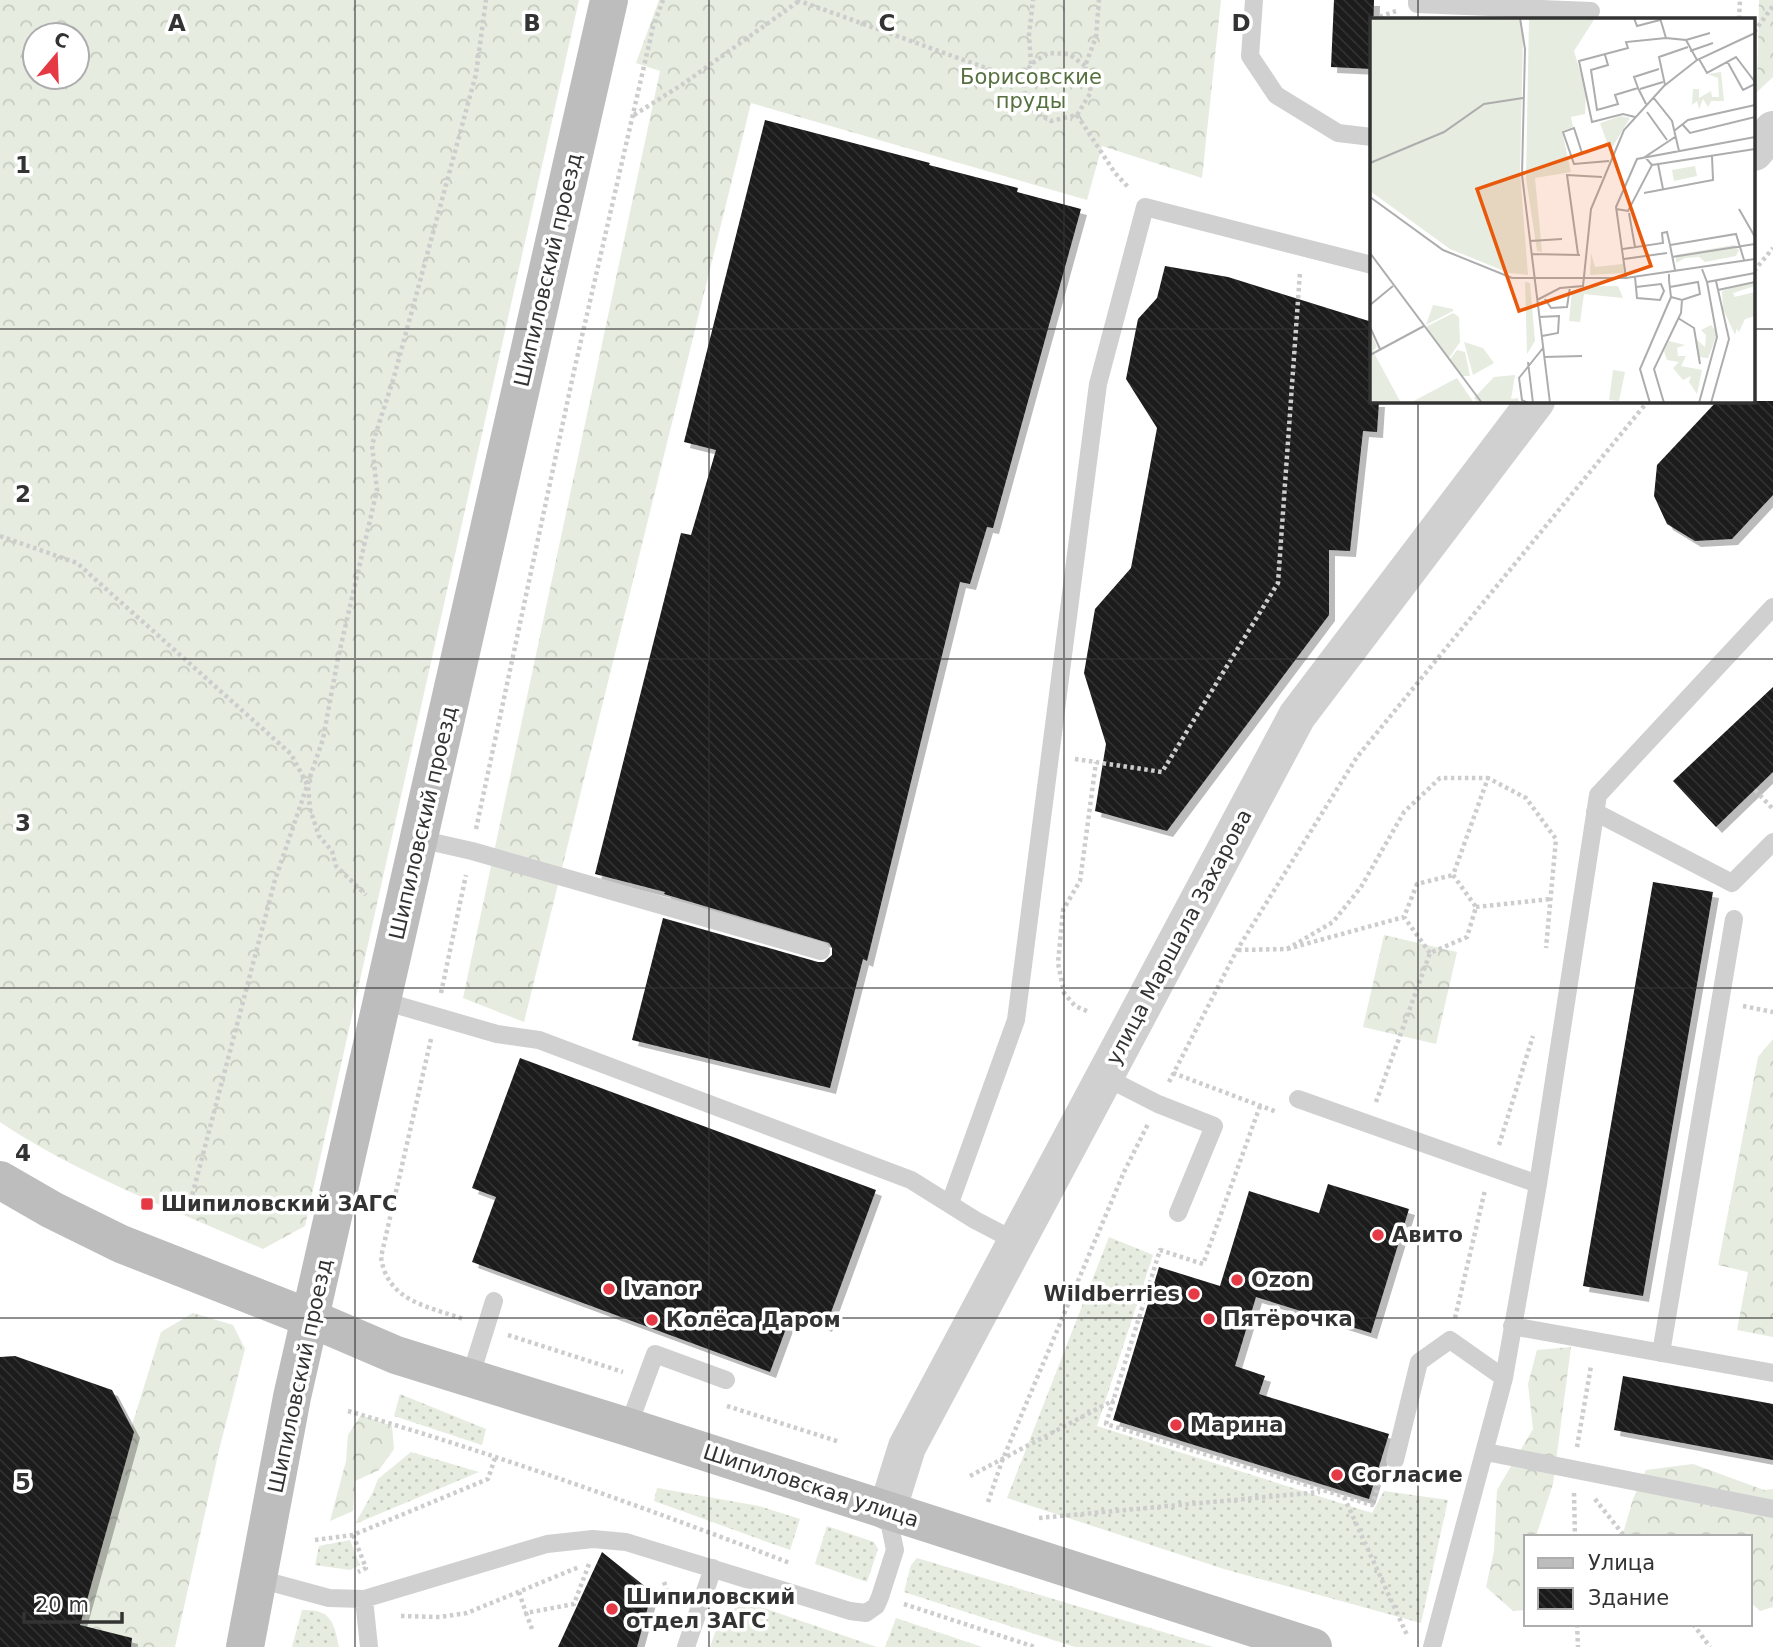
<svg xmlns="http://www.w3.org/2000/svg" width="1773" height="1647" viewBox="0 0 1773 1647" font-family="'DejaVu Sans',sans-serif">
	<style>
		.grass { fill: url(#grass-dots) }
		.forest { fill: url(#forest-crowns); fill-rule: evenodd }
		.building { fill: url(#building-back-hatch); filter: url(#shadow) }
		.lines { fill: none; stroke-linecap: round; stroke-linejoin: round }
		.path { stroke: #cdcdcd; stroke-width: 4.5; stroke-dasharray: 3.5 3.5; stroke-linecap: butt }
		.service { stroke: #d0d0d0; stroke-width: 18 }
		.tertiary { stroke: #d0d0d0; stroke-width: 38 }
		.secondary { stroke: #bdbdbd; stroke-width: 38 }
		.grid { fill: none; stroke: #333; stroke-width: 2; stroke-opacity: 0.55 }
		.poi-dot { fill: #e63946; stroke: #fff; stroke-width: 2.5 }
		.labels { text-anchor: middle; stroke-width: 7; stroke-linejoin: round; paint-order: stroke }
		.park-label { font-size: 21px; fill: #56703f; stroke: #fff }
		.street-label { font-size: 21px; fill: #333; stroke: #fff }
		.poi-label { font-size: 21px; font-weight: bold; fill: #333; stroke: #fff; text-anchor: start }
		.inset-road { fill: none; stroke: #adadad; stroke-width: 2 }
		.view { fill: #e8590c; fill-opacity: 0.15; stroke: #e8590c; stroke-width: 3.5 }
		.inset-edge { fill: none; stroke: #333; stroke-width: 3.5 }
		.grid-label { font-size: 23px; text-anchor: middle; font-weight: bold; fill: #333; stroke: #fff; stroke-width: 7; stroke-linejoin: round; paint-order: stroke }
	</style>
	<defs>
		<pattern id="grass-dots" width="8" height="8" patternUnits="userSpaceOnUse" patternTransform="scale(1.75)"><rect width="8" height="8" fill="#e6ecdf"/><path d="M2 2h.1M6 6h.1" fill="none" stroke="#c6cbc0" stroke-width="1.8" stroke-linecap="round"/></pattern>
		<pattern id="forest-crowns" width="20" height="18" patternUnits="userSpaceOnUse" patternTransform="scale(1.75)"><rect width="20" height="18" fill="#e6ecdf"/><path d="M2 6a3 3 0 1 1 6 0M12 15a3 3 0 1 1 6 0" fill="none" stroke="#c6cbc0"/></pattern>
		<pattern id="building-back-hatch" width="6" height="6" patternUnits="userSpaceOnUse" patternTransform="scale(1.75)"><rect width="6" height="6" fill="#1a1a1a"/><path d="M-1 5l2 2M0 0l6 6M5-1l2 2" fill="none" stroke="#333"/></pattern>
		<filter id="shadow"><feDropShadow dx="6" dy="6" stdDeviation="0" flood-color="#0004"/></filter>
	</defs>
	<rect width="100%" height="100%" fill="#fff"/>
	<path class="grass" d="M 1109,1237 L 1153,1255 L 1097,1426 L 1372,1513 L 1384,1491 L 1448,1500 L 1421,1623 L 1224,1569 L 1007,1498 Z
		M 400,1394 L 486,1429 L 482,1445 L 394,1416 Z
		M 411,1452 L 479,1472 L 355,1524 L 373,1492 L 378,1479 Z
		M 657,1488 L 759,1506 L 800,1519 L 790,1550 L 654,1501 Z
		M 827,1526 L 874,1542 L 878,1549 L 867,1582 L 815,1564 Z
		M 350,1540 L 360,1565 L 350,1570 L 315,1565 L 319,1546 Z
		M 917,1558 L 1213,1647 L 1075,1647 L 904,1592 L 911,1565 Z
		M 755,1605 L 877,1647 L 710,1647 L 720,1618 L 735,1608 Z
		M 302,1610 C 331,1609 334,1622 339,1647 L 292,1647 Z
		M 896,1618 L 982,1647 L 885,1647 Z"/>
	<path class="forest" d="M 0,0 L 579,0 L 305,1226 L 263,1249 C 175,1210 80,1176 0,1122 ZM 35,35 L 77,35 L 77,77 L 35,77 Z
		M 659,0 L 1221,0 L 1202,178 L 1102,146 L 1087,200 L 751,103 L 524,1022 L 463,998 L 660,71 L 636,63 Z
		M 1759,0 L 1773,0 L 1773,77 L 1757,92 Z
		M 1384,935 L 1457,952 L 1436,1044 L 1363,1027 Z
		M 1773,1039 L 1773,1337 L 1737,1330 L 1748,1272 L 1718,1265 L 1758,1057 Z
		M 193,1313 L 233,1325 L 245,1349 L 219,1450 L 175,1647 L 63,1647 L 161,1332 Z
		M 1571,1347 L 1553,1484 L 1537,1533 L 1539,1537 L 1526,1537 L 1526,1610 L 1513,1611 L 1486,1587 L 1494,1551 L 1497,1490 L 1533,1429 L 1528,1384 L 1537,1350 Z
		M 361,1415 L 392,1426 L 394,1449 L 379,1470 L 355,1481 L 353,1511 L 330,1521 L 346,1461 L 348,1435 Z
		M 1693,1464 L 1764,1490 L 1773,1489 L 1773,1607 L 1760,1611 L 1750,1602 L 1750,1537 L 1622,1537 L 1633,1499 L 1646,1470 Z"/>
	<path class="building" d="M 1334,0 L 1374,0 L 1372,69 L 1331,67 Z
		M 765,120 L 930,163 L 929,165 L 1018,188 L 1017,192 L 1081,209 L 993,528 L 987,527 L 970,584 L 960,582 L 867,961 L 863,959 L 830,1088 L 632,1040 L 663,918 L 818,962 L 824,962 L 832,955 L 832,948 L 829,943 L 664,894 L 665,892 L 595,874 L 681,533 L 691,535 L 716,450 L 684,442 Z
		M 1165,266 L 1228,277 L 1372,322 L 1372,401 L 1379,401 L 1377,432 L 1363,431 L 1350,551 L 1329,550 L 1329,615 L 1167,831 L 1095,811 L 1106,744 L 1084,673 L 1095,609 L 1131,568 L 1157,428 L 1126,379 L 1138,319 L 1157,298 Z
		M 1717,401 L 1773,401 L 1773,495 L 1732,539 L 1695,541 L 1667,524 L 1654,496 L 1657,465 Z
		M 1773,687 L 1773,772 L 1716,827 L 1673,781 Z
		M 1653,882 L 1713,892 L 1643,1296 L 1583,1286 Z
		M 520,1058 L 876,1190 L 826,1326 L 792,1312 L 770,1372 L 472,1262 L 496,1197 L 472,1188 Z
		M 1328,1184 L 1409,1209 L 1371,1333 L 1256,1297 L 1235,1366 L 1265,1376 L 1259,1394 L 1389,1434 L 1369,1499 L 1113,1420 L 1159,1267 L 1220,1286 L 1249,1191 L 1319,1213 Z
		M 15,1356 L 112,1390 L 134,1432 L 80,1625 L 132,1638 L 131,1647 L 0,1647 L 0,1357 Z
		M 1623,1376 L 1773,1404 L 1773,1460 L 1614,1430 Z
		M 602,1552 L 652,1592 L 637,1647 L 558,1647 Z"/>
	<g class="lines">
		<path class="path" d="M 797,0 L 1022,81
			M 1373,19 L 1396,11
			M 1739,19 L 1740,0
			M 1754,32 L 1773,6
			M 1031,64 L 1029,35 L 1033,0
			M 1085,66 L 1069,54 L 1048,53 L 1031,64 L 1022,81 L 1028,107 L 1051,121 L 1077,115 L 1091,92 L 1085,66 L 1096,37 L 1099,0
			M 634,115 L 683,84 L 799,1
			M 1077,115 L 1115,173 L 1129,188
			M 1754,271 L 1773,248
			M 0,536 L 77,563 L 291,754 L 308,786 L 310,809 L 319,836 L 332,851 L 336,866 L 366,895
			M 1075,759 L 1162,772 L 1278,583 L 1300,272
			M 1755,790 L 1773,809
			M 476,829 L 574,371 L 653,27 L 663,0
			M 1476,907 L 1551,899
			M 1287,949 L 1333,922 L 1361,887 L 1404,812 L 1440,778 L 1488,778
			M 1238,950 L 1287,949 L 1404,917
			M 1430,953 L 1404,917 L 1417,884 L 1453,875
			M 441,993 L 466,875
			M 1743,1006 L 1773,1012
			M 1087,1011 L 1075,1006 L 1064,993 L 1058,963 L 1063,910 L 1080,881 L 1096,762
			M 431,1039 L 381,1257 C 387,1301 427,1306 463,1319
			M 1173,1073 L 1277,1112
			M 1169,1082 L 1237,950 L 1357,757 L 1648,401
			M 1376,1102 L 1430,953 L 1467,937 L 1476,907 L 1453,875 L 1488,778 L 1526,798 L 1556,839 L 1546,948
			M 1260,1106 L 1203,1264 L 1160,1250 L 1106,1424 L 1372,1505 L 1380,1480
			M 1499,1145 L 1533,1036
			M 187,1215 L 275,880 L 323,739 L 338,658 L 377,490 L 372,445 L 394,377 L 476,74 L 486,0
			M 1455,1318 L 1485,1190
			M 508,1335 L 623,1372
			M 727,1406 L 840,1442
			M 348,1411 C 496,1454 646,1508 790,1563
			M 1577,1447 L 1591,1366
			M 970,1476 L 1114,1400
			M 1574,1493 L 1575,1537
			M 1344,1497 L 1407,1635
			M 1595,1499 L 1625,1537
			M 988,1502 L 1002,1461 L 1124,1172 L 1148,1124
			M 1039,1518 L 1320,1492
			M 353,1535 L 366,1568 L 358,1572
			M 315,1540 L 353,1535 L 488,1479 L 495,1458
			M 664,1582 L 673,1606
			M 519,1592 L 526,1613
			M 904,1604 L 1035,1647
			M 401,1616 L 440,1617 L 467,1613 L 579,1567
			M 1577,1624 L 1578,1647
			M 1693,1624 L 1710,1647
			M 532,1629 L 526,1613 L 574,1604 L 589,1564"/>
		<path class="service" d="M 1254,0 L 1250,56 L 1276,95 L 1338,133 L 1372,137
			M 1417,0 L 1417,4 L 1591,11
			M 1595,812 L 1732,883 L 1773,842
			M 419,839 L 472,851 L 821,951
			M 383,1001 L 497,1034 L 539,1040 L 911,1180 L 975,1220 L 1017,1242
			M 1105,1077 L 1158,1104 L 1214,1126 L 1178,1213
			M 1298,1099 L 1538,1184
			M 950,1203 L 1016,1020 L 1098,384 L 1145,207 L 1372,265
			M 1512,1326 L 1773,1373
			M 1661,1353 L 1734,919
			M 470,1378 L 494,1301
			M 628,1427 L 655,1354 L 726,1380
			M 1486,1452 L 1773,1509
			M 1395,1460 L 1419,1362 L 1450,1340 L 1504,1378
			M 259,1579 L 329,1598 L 364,1599 L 547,1544 L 593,1539 L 626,1542 L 850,1611 L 866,1613 L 876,1606 L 880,1597 L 895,1550 L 887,1511
			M 364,1599 L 369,1647
			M 686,1647 L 713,1568
			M 1432,1647 L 1504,1378 L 1538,1184 L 1598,795 L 1773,607"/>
		<path class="tertiary" d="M 1754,152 L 1773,130
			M 887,1511 L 907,1447 L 1297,716 L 1536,401"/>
		<path class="secondary" d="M 0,1180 L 52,1210 L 121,1244 L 312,1319 L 396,1355 L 628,1427 L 1313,1647
			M 245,1647 L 292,1397 L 609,0"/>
	</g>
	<path class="grid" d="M 355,0 L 355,1647M 709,0 L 709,1647M 1064,0 L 1064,1647M 1418,0 L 1418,19M 0,329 L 1372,329M 1754,329 L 1773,329M 1418,401 L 1418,1647M 0,659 L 1773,659M 0,988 L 1773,988M 0,1318 L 1773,1318"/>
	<g class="poi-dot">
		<rect x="140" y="1197" width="14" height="14" rx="3.5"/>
		<circle cx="1378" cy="1235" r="7"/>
		<circle cx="1237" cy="1280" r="7"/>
		<circle cx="609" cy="1289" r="7"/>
		<circle cx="1194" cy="1294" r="7"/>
		<circle cx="1209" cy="1319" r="7"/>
		<circle cx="652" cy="1320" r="7"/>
		<circle cx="1176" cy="1425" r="7"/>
		<circle cx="1337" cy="1475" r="7"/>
		<circle cx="612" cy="1609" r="7"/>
	</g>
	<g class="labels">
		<g class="park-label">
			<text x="1031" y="84">Борисовские<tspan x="1031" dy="24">пруды</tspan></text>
		</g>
		<g class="street-label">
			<text transform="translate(548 270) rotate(-77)" y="7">Шипиловский проезд</text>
			<text transform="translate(423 823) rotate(-77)" y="7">Шипиловский проезд</text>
			<text transform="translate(1179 937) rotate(-62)" y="7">улица Маршала Захарова</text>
			<text transform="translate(300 1376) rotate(-78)" y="7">Шипиловский проезд</text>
			<text transform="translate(811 1486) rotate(18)" y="7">Шипиловская улица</text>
		</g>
		<g class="poi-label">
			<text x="161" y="1211">Шипиловский ЗАГС</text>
			<text x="1392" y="1242">Авито</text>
			<text x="1251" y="1287">Ozon</text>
			<text x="623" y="1296">Ivanor</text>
			<text x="1180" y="1301" text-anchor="end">Wildberries</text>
			<text x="1223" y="1326">Пятёрочка</text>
			<text x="666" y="1327">Колёса Даром</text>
			<text x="1190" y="1432">Марина</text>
			<text x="1351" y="1482">Согласие</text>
			<text x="626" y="1604">Шипиловский<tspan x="626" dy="24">отдел ЗАГС</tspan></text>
		</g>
	</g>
	<g transform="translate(1370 18)">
		<rect width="385" height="385" fill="#fff"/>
		<path d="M 221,235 L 225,249 L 253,246 L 254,255 L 220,257 ZM 215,268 L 248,268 L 253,280 L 214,276 L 210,304 L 199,303 L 202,273 ZM 385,274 L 385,298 L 375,301 L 369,314 L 366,310 L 371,295 L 364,279 ZM 63,287 L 83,291 L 83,293 L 56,307 ZM 83,295 L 89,299 L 90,324 L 79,340 L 56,309 ZM 94,324 L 113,330 L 124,345 L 103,357 ZM 87,332 L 95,334 L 100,358 L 92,358 L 80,341 ZM 145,357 L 141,381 L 148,380 L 149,385 L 108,385 L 104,380 L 124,359 Z" fill="#e6ecdf"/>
		<path d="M 0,0 L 149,0 L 153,19 L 150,154 L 158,257 L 139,255 L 80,231 L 0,173 ZM 159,0 L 225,0 L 204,33 L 216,74 L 215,96 L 201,99 L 203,109 L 192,113 L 201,154 L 165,160 L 172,234 L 167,233 L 156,160 ZM 351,54 L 354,83 L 341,83 L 338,89 L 333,81 L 329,91 L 327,83 L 322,87 L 323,71 L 329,71 L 329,80 L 341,73 L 342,79 L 349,79 L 348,60 L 338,56 ZM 251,98 L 260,100 L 240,133 L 230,105 ZM 364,227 L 369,232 L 366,238 L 335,244 L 329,239 L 315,240 L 306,245 L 306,237 ZM 385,263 L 385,268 L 363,275 L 371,295 L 365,317 L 353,291 L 352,273 ZM 155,264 L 160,265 L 165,323 L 157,336 ZM 341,307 L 347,314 L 342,330 L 338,340 L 328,339 L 325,320 L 335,329 L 336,317 L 331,312 ZM 0,312 L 7,329 L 3,333 L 31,385 L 0,385 ZM 299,323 L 315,327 L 307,330 L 308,338 L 316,338 L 311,348 L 332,352 L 327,376 L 319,364 L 321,358 L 313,362 L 303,350 L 309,344 L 297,342 L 294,333 ZM 87,360 L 104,385 L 40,385 Z" fill="#e6ecdf"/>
		<path d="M 325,148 L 327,158 L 304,163 L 302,152 ZM 243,352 L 255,354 L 249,383 L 239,382 Z" fill="#e6ecdf"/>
		<path class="inset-road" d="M 150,0 L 155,31 L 152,157 L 180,385M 264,0 L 267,8 L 290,2M 290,0 L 296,20 L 316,22 L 327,42M 316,22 L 340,15M 320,33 L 343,25M 235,37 L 238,47 L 221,52 L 227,92 L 248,86 L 245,77 L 268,70 L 276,86M 329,41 L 337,55 L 366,39 L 385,64M 357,43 L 373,72 L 385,66M 295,67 L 289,39 L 318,29M 268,70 L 264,59 L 289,51M 270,71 L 293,64M 283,79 L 302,103 L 309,133M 277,94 L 297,122M 265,99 L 253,96 L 222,104 L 209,43 L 258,30 L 256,24 L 296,20M 313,107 L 320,115 L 385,99M 304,113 L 318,102 L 385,87M 225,131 L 212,135 L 204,110 L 193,114 L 204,146 L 239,143M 0,145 L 74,114 L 114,86 L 153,80M 288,146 L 293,171M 282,147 L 385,131M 274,175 L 343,162 L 342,138M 0,179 L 73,232 L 142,260 L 256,260 L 385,241M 246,191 L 258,193 L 282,147 L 275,139 L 305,119M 369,191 L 385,219M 259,195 L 265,229M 160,223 L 192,221M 253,231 L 293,225 L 292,215 L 297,214 L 300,227M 0,235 L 112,385M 161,236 L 210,237M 208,236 L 197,157 L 232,159M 302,239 L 385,226M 254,241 L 297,235M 332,251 L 337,264 L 385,255M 305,252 L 300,227 L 366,216 L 374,242M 299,256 L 299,262 L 301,279 L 312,282 L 330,276 L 328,264 L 300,269M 265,259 L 267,280 L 290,282 L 294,273 L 291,266 L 266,269M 256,260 L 246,189 L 267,141 L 385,119M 348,272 L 385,264M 175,281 L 181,290 L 197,289 L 200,269M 167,282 L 190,270 L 213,268 L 221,191 L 254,112 L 294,68 L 327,42 L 385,15M 0,287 L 23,268M 169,299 L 189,298 L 188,315 L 172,318M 308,300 L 324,310 L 330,346M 0,309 L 10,331M 0,337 L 54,308M 174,339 L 212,338M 158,344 L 163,385M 158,385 L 152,382 L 149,360 L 173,330M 280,385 L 270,351 L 301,279M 294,385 L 284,351 L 311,295 L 312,282M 329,385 L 347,319 L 337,264M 341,385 L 359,321 L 346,263"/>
		<path class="view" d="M 239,126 L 281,248 L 149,293 L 107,171 Z"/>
		<rect width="385" height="385" class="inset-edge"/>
	</g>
	<g class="grid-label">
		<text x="177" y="31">A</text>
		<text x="532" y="31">B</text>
		<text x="887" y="31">C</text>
		<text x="1241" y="31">D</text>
		<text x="23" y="173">1</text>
		<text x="23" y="502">2</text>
		<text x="23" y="831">3</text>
		<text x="23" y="1161">4</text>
		<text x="23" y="1490">5</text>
	</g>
	<rect x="1524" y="1535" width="228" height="91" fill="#ffffff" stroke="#adadad" stroke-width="2"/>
	<rect x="1538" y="1558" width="35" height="10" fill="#bdbdbd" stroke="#adadad" stroke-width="2"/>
	<text x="1588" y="1570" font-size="21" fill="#333333">Улица</text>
	<rect x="1538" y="1588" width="35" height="21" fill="url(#building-back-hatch)" stroke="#adadad" stroke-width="2"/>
	<text x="1588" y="1605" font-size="21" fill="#333333">Здание</text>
	<g transform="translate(56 56) rotate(19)"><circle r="33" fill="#ffffff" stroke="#adadad" stroke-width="2"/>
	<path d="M0-5L12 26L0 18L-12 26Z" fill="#e63946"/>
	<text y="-10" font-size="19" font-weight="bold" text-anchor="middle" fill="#333333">С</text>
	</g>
	<path d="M24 1612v10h98v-10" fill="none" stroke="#333333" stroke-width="3.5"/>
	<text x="35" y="1612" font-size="21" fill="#333333" stroke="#ffffff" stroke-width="5" paint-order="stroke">20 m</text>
</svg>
